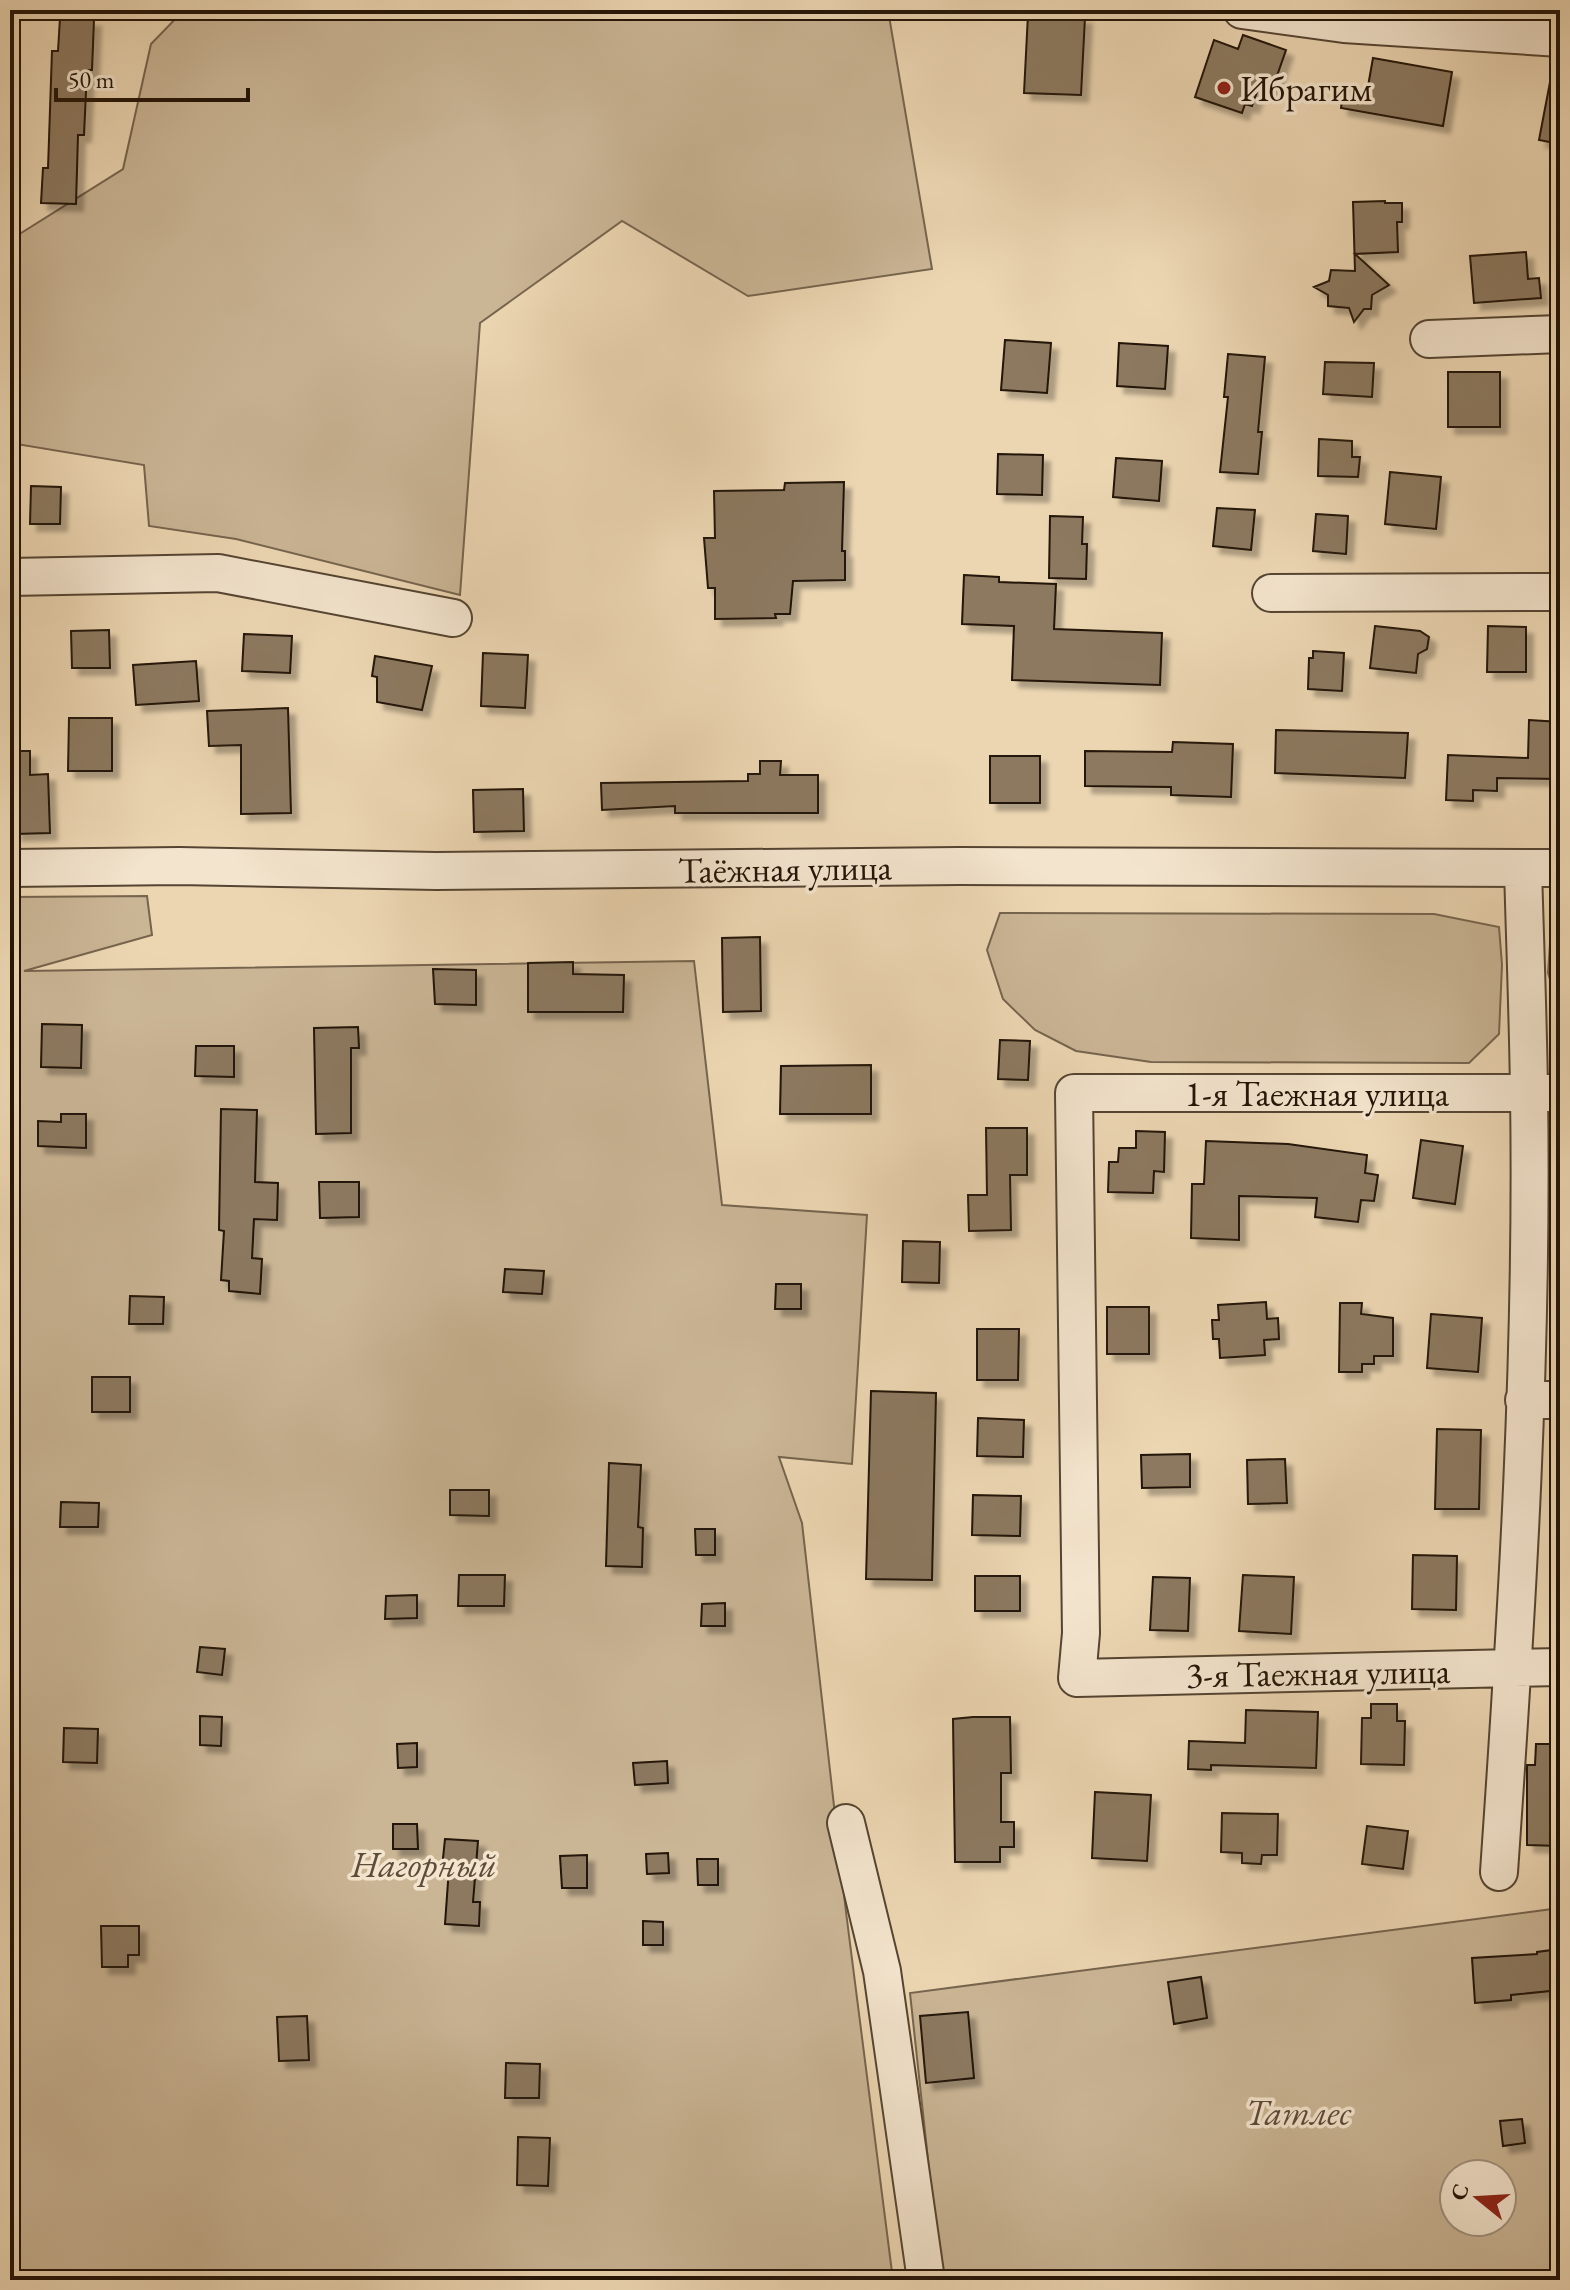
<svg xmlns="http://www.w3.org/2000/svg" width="1570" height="2290" viewBox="0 0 1570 2290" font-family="'EB Garamond',serif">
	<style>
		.green { fill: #cab595; stroke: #76644e; stroke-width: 2; fill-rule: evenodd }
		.building { fill: #8c7960; stroke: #231407; stroke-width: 2; filter: url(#shadow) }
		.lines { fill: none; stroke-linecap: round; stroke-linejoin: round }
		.minor-casing { stroke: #554432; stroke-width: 40 }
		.minor { stroke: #f3e4cd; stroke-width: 36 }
		.poi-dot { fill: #8f2418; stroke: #f3e4cd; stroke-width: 3 }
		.labels { text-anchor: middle; stroke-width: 7; stroke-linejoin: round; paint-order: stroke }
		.poi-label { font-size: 36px; fill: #231407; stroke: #f3e4cd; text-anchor: start }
		.street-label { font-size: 36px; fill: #231407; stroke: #f3e4cd }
		.park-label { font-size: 36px; font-style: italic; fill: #5d4c39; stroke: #f3e4cd }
	</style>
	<defs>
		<filter id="shadow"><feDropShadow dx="7" dy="7" stdDeviation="2" flood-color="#0004"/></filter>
	</defs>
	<rect width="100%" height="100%" fill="#ecd6b2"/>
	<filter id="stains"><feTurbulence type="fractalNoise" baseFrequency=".0025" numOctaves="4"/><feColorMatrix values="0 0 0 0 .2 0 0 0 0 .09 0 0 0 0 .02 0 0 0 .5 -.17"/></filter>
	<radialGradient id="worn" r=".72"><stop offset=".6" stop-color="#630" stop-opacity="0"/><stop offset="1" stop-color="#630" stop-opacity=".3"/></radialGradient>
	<path class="green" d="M 184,10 L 888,10 L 932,269 L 748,296 L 622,221 L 480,323 L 460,595 L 236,539 L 149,526 L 144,465 L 10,443 L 10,240 L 123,169 L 151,44 Z
		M 147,896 L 152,935 L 24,971 L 694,961 L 722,1205 L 867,1215 L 852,1464 L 779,1457 L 802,1523 L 846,1912 L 893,2280 L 10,2280 L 10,897 Z
		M 1560,912 L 1560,1012 L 1548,973 L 1552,915 Z
		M 1000,913 L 1434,914 L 1499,927 L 1502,965 L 1499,1034 L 1469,1063 L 1151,1062 L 1076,1051 L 1035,1030 L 1003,999 L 987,950 Z
		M 1560,1908 L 1560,2280 L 941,2280 L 910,1993 ZM 1454,2174 L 1502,2174 L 1502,2222 L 1454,2222 Z"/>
	<path class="building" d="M 1028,14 L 1085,17 L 1081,95 L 1024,93 Z
		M 60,18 L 94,20 L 92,70 L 87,70 L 84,135 L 78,135 L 76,204 L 41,203 L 43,168 L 48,168 L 52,51 L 58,51 Z
		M 1243,35 L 1286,50 L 1272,90 L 1259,86 L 1252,106 L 1245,104 L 1242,113 L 1195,97 L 1214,40 L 1238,49 Z
		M 1373,58 L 1452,72 L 1443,126 L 1341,108 L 1344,88 L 1367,92 Z
		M 1550,82 L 1560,83 L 1560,144 L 1539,140 Z
		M 1385,201 L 1385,203 L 1402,203 L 1402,222 L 1397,222 L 1398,252 L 1355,254 L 1389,285 L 1372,295 L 1371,309 L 1364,309 L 1354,322 L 1349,308 L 1328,306 L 1328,295 L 1314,287 L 1329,281 L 1331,270 L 1355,271 L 1353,202 Z
		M 1526,252 L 1528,279 L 1539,278 L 1541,298 L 1474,303 L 1470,256 Z
		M 1005,340 L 1051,343 L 1047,393 L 1001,390 Z
		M 1119,343 L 1168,346 L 1165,389 L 1117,386 Z
		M 1228,354 L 1265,357 L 1258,432 L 1262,432 L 1258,474 L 1220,472 L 1228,397 L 1224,397 Z
		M 1325,362 L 1374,363 L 1372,397 L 1323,394 Z
		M 1448,372 L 1500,372 L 1500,427 L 1448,427 Z
		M 1319,439 L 1352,441 L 1352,457 L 1360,457 L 1358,477 L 1318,476 Z
		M 998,454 L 1043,455 L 1042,495 L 997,494 Z
		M 1116,458 L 1162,461 L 1159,501 L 1113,497 Z
		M 1390,472 L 1441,477 L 1436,529 L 1385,524 Z
		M 844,482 L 842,551 L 845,551 L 845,580 L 793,581 L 790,614 L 775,614 L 776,618 L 715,619 L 715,588 L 708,588 L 704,538 L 715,538 L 714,491 L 784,490 L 785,483 Z
		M 31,486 L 61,487 L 60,524 L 30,524 Z
		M 1217,508 L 1255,510 L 1251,550 L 1213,546 Z
		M 1316,514 L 1348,516 L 1346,554 L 1313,551 Z
		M 1050,516 L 1083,517 L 1082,544 L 1087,544 L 1086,579 L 1049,578 Z
		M 964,575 L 999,577 L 999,582 L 1056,584 L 1054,629 L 1162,633 L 1160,685 L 1012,680 L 1014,626 L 962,624 Z
		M 1375,626 L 1420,631 L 1429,637 L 1427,649 L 1418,654 L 1416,673 L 1370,668 Z
		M 1488,626 L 1526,627 L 1526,672 L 1487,672 Z
		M 109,630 L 110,668 L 72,668 L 71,631 Z
		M 244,634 L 292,636 L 290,673 L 242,671 Z
		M 1313,651 L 1344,653 L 1342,691 L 1308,689 L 1309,658 L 1313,658 Z
		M 483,653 L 528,655 L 525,708 L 481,706 Z
		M 375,656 L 432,666 L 422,710 L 377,702 L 377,677 L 372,676 Z
		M 196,661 L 199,701 L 136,705 L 133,665 Z
		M 288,708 L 291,813 L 241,814 L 241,745 L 209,746 L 207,711 Z
		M 69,718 L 112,718 L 112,771 L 68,771 Z
		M 1529,720 L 1560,722 L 1560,779 L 1497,778 L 1497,791 L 1473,790 L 1473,801 L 1446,800 L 1448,755 L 1528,758 Z
		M 1276,730 L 1408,733 L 1405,778 L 1275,773 Z
		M 1173,742 L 1233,744 L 1231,797 L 1171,795 L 1171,787 L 1085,786 L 1085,751 L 1172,752 Z
		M 10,751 L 30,751 L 30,775 L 48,774 L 50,833 L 15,834 L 14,822 L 10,822 Z
		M 990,756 L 1040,756 L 1040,803 L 990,803 Z
		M 760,761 L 781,761 L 780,775 L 818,775 L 818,813 L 675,813 L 675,806 L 602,810 L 601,783 L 748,781 L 748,774 L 760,774 Z
		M 523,789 L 524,831 L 474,832 L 473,790 Z
		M 760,937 L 761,1011 L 723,1012 L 722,938 Z
		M 573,962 L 573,974 L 624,975 L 623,1012 L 528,1012 L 528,963 Z
		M 433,969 L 476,970 L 476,1005 L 435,1004 Z
		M 42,1024 L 82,1025 L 81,1068 L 41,1067 Z
		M 358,1027 L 359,1048 L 351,1048 L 351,1133 L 316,1134 L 314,1028 Z
		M 1000,1040 L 1030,1041 L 1028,1080 L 998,1079 Z
		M 196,1046 L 234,1046 L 234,1077 L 195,1076 Z
		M 871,1065 L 871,1114 L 780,1114 L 781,1066 Z
		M 221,1109 L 257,1110 L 255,1182 L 278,1183 L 277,1220 L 254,1219 L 252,1258 L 262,1259 L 260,1294 L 229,1291 L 229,1281 L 221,1280 L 224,1231 L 219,1230 Z
		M 61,1114 L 86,1114 L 86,1148 L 38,1146 L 38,1121 L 61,1122 Z
		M 986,1128 L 1027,1128 L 1027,1175 L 1010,1175 L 1011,1230 L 969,1231 L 968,1195 L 987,1195 Z
		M 1136,1131 L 1165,1132 L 1164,1172 L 1154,1171 L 1153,1193 L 1108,1192 L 1109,1162 L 1118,1162 L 1119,1148 L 1136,1148 Z
		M 1421,1140 L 1463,1146 L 1455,1204 L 1413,1198 Z
		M 1206,1141 L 1288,1144 L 1367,1155 L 1365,1173 L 1378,1175 L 1374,1201 L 1361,1200 L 1358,1222 L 1315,1217 L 1317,1198 L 1239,1196 L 1239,1240 L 1191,1238 L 1192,1184 L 1204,1184 Z
		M 319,1182 L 359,1182 L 359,1217 L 320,1218 Z
		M 903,1241 L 940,1242 L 939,1283 L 902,1282 Z
		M 505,1269 L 544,1271 L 542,1294 L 503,1292 Z
		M 776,1284 L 801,1284 L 801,1309 L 775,1309 Z
		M 130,1296 L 164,1297 L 163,1324 L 129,1324 Z
		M 1266,1302 L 1267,1319 L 1278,1318 L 1279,1339 L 1264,1340 L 1265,1355 L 1220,1358 L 1219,1339 L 1213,1339 L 1212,1320 L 1219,1320 L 1218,1305 Z
		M 1340,1303 L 1362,1303 L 1361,1314 L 1393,1318 L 1393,1356 L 1374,1356 L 1374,1364 L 1362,1364 L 1362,1372 L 1339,1372 Z
		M 1107,1307 L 1149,1307 L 1149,1354 L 1107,1354 Z
		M 1431,1314 L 1482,1318 L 1478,1372 L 1427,1368 Z
		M 977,1329 L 1019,1329 L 1018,1380 L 977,1380 Z
		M 92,1377 L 130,1377 L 130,1412 L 92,1412 Z
		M 871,1391 L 936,1393 L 932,1580 L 866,1579 Z
		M 978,1418 L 1024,1420 L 1023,1457 L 977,1456 Z
		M 1437,1429 L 1481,1430 L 1479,1509 L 1435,1509 Z
		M 1190,1454 L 1190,1487 L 1142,1488 L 1141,1455 Z
		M 1285,1459 L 1287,1503 L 1248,1504 L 1247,1460 Z
		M 609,1463 L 641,1465 L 638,1527 L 643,1528 L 642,1567 L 606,1566 Z
		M 450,1490 L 489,1490 L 489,1516 L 450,1515 Z
		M 973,1495 L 1021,1496 L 1020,1536 L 972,1535 Z
		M 61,1502 L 99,1503 L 98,1527 L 60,1527 Z
		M 695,1529 L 715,1529 L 715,1555 L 696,1555 Z
		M 1413,1555 L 1457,1556 L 1456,1610 L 1412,1609 Z
		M 459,1575 L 505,1575 L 504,1606 L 458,1606 Z
		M 1243,1575 L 1294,1577 L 1291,1634 L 1239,1631 Z
		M 975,1576 L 1020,1576 L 1020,1611 L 975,1611 Z
		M 1153,1577 L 1190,1578 L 1188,1631 L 1150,1630 Z
		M 417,1595 L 417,1618 L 385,1619 L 386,1596 Z
		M 725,1603 L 725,1626 L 701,1626 L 702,1604 Z
		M 200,1647 L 225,1649 L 222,1675 L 197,1672 Z
		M 1371,1704 L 1397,1704 L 1397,1721 L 1405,1721 L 1404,1765 L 1361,1764 L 1362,1718 L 1371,1718 Z
		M 1246,1710 L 1318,1712 L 1316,1768 L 1211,1765 L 1211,1770 L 1188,1769 L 1189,1741 L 1245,1743 Z
		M 200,1716 L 222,1717 L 221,1746 L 200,1745 Z
		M 973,1717 L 1010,1717 L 1011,1773 L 1001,1773 L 1001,1822 L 1014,1822 L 1014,1847 L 1000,1847 L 1000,1862 L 955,1862 L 953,1719 Z
		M 64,1728 L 98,1729 L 97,1763 L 63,1762 Z
		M 417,1743 L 417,1767 L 398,1768 L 397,1744 Z
		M 1536,1744 L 1560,1744 L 1560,1846 L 1527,1845 L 1527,1765 L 1535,1765 Z
		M 667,1761 L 668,1783 L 635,1785 L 633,1763 Z
		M 1095,1792 L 1151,1795 L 1147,1861 L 1092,1858 Z
		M 1222,1813 L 1278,1814 L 1277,1855 L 1262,1855 L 1261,1864 L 1242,1863 L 1242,1853 L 1221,1852 Z
		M 393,1824 L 417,1824 L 418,1849 L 393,1849 Z
		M 1367,1826 L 1408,1831 L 1403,1869 L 1362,1864 Z
		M 445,1839 L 478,1841 L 473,1902 L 480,1902 L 479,1926 L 445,1924 L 449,1868 L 442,1868 Z
		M 668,1853 L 669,1873 L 647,1874 L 646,1854 Z
		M 587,1855 L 587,1888 L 562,1888 L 560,1856 Z
		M 697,1859 L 718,1859 L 718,1885 L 698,1885 Z
		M 643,1921 L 663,1922 L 663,1945 L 643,1945 Z
		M 101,1926 L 139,1926 L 139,1955 L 128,1955 L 128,1967 L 102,1967 Z
		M 1560,1949 L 1560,1990 L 1511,1995 L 1511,2000 L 1475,2003 L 1472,1958 L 1537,1954 L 1537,1952 Z
		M 1201,1977 L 1207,2018 L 1174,2024 L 1168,1982 Z
		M 968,2012 L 974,2078 L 926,2083 L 920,2016 Z
		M 307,2016 L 309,2060 L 279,2061 L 277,2017 Z
		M 506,2063 L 540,2064 L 539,2098 L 505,2098 Z
		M 1522,2119 L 1525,2143 L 1503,2146 L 1500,2121 Z
		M 518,2137 L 550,2138 L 548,2186 L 517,2185 Z"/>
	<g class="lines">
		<g class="minor-casing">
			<path id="minor" d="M 1242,10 L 1344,24 L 1560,38
				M 1429,339 L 1560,334
				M 10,577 L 218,573 L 453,618
				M 1271,593 L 1560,592
				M 10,868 L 179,866 L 436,871 L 959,866 L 1560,868
				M 1560,1093 L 1074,1093 L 1081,1633 L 1077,1678 L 1560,1667
				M 1524,1400 L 1560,1400
				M 846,1823 L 882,1971 L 926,2280
				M 1499,1872 C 1517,1613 1533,1352 1529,1092 C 1528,1017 1525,942 1523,868"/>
		</g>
		<use href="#minor" class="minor"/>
	</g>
	<circle class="poi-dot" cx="1224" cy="88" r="8"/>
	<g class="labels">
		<g class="poi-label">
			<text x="1240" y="101">Ибрагим</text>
		</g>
		<g class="street-label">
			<text transform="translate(785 868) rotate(-1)" y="13">Таёжная улица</text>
			<text x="1317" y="1106">1-я Таежная улица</text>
			<text transform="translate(1318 1672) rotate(-1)" y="13">3-я Таежная улица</text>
		</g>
		<g class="park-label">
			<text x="424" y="1877">Нагорный</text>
			<text x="1298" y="2125">Татлес</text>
		</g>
	</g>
	<rect width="1570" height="2290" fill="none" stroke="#ecd6b2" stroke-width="40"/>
	<rect x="12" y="12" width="1546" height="2266" fill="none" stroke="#231407" stroke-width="4"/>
	<rect x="20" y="20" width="1530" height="2250" fill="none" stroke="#231407" stroke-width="2"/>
	<g transform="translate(1478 2198) rotate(288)"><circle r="38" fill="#f3e4cd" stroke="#a0917e" stroke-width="2"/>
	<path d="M0-6L14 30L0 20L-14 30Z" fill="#8f2418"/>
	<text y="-12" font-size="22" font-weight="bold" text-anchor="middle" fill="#231407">С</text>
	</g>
	<path d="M56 88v12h192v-12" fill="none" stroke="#231407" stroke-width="4"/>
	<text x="68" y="88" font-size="24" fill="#231407" stroke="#f3e4cd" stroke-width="6" paint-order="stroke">50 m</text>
	<rect width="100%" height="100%" filter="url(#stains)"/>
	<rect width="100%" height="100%" fill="url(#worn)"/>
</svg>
